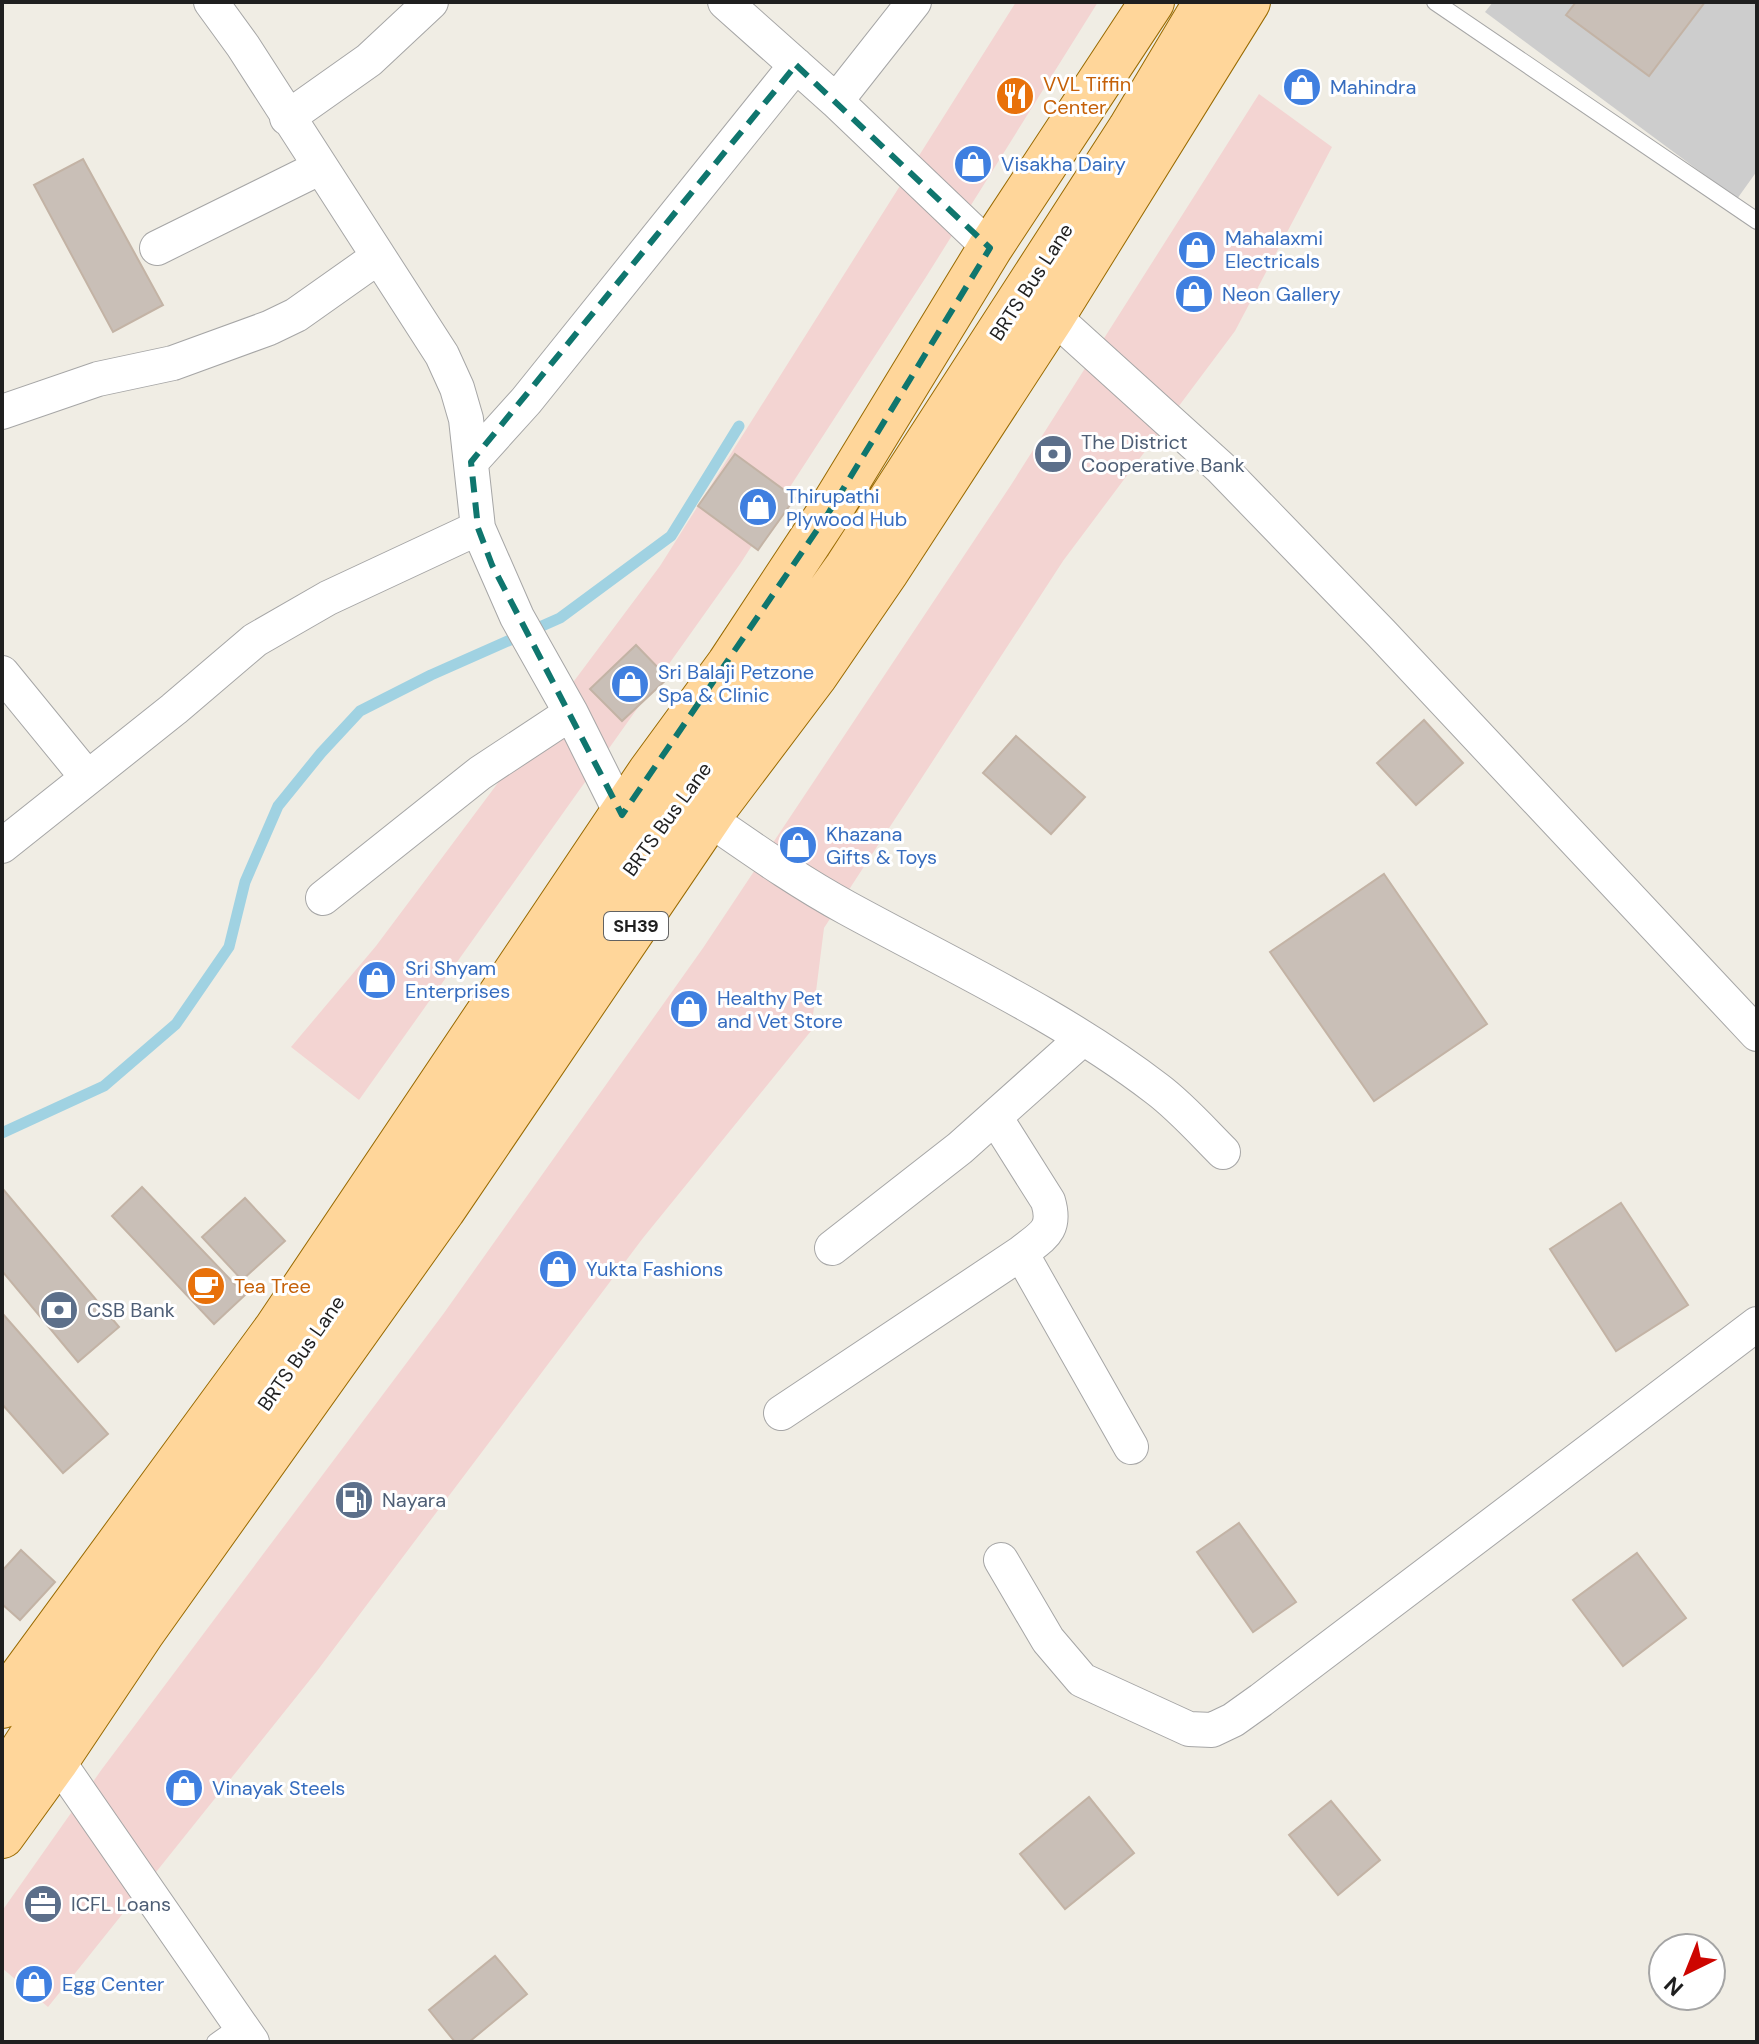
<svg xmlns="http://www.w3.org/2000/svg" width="1759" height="2044" viewBox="0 0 1759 2044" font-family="'DM Sans',sans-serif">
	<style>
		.commercial { fill: #f3d4d2 }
		.religious { fill: #cdcdcd }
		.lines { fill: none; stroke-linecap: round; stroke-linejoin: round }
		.stream { stroke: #a0d2e2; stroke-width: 11 }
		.building { fill: #c9bfb7; stroke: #c3b3a5; stroke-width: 2 }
		.lane-casing { stroke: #a6a6a6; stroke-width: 18 }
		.street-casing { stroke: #a6a6a6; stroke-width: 36 }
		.primary-casing { stroke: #996a00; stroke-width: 46 }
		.lane { stroke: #fff; stroke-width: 16 }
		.street { stroke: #fff; stroke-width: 34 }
		.primary { stroke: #ffd69a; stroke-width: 44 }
		.marked { fill: none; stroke: #0f766e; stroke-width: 6; stroke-dasharray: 16 10; stroke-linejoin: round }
		.labels { text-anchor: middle; stroke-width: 6; stroke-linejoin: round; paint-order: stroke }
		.shield { fill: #fff; stroke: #626262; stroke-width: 2 }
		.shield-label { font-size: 18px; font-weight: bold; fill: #1f1f1f }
		.food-label { font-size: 20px; fill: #c56008; stroke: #fff; text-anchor: start }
		.shop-label { font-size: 20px; fill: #366cbe; stroke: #fff; text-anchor: start }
		.street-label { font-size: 20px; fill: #1f1f1f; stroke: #fff }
		.service-label { font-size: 20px; fill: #4e5e75; stroke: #fff; text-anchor: start }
	</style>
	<rect width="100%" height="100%" fill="#f0ede4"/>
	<path class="commercial" d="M 1016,2 L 1098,2 L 926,277 L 740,564 L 359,1100 L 291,1047 L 376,946 L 660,566 Z
		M 1259,94 L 1332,147 L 1235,331 L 1063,561 L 824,928 L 811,1031 L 643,1238 L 317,1671 L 48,2007 L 2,1968 L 2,1911 L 102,1769 L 444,1313 L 703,948 L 1011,485 Z"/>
	<path class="religious" d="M 1493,2 L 1757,2 L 1757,171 L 1737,199 L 1485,12 Z"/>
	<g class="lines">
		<path class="stream" d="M 2,1133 L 104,1086 L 176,1024 L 229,947 L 245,882 L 278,806 L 321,753 L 360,711 L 431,675 L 560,618 L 671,536 L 739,426"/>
	</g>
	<path class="building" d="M 1576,2 L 1705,2 L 1649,76 L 1566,15 Z
		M 83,159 L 163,305 L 113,332 L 34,185 Z
		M 735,454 L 795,498 L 758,550 L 698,506 Z
		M 636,645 L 668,678 L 622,721 L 590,689 Z
		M 1424,720 L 1463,763 L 1416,805 L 1377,763 Z
		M 1016,736 L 1085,797 L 1051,834 L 983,773 Z
		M 1384,874 L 1487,1024 L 1374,1101 L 1270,952 Z
		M 142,1187 L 245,1295 L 214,1324 L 112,1216 Z
		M 2,1188 L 119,1327 L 78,1362 L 2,1271 Z
		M 245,1198 L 285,1241 L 242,1280 L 202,1237 Z
		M 1621,1203 L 1688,1305 L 1616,1351 L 1550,1249 Z
		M 2,1313 L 108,1434 L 63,1473 L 2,1404 Z
		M 1239,1523 L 1296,1602 L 1253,1632 L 1197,1552 Z
		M 21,1550 L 55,1582 L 20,1620 L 2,1604 L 2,1571 Z
		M 1637,1553 L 1686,1618 L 1623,1666 L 1573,1600 Z
		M 1089,1797 L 1134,1853 L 1065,1909 L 1020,1854 Z
		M 1331,1801 L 1380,1860 L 1338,1895 L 1289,1835 Z
		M 495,1956 L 527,1994 L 469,2042 L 455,2042 L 429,2010 Z"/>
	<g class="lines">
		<g class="lane-casing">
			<path id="lane" d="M 1435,2 L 1757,221
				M 215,2042 L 239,2025"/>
		</g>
		<g class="street-casing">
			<path id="street" d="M 211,2 L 243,46 L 442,355 L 457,388 L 466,419 L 478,528 L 517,617 L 571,713 L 622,815
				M 725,2 L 836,101 L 990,248
				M 836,101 L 914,2
				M 287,118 L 369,60 L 431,2
				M 157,248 L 319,168
				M 1053,316 L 1221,468 L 1381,633 L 1757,1034
				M 2,412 L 98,379 L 173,363 L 269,328 L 296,315 L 378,257
				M 471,462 L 526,401 L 796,65
				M 2,673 L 87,777
				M 709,819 C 754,850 799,882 847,908 C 951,965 1062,1016 1157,1089 C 1181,1107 1202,1131 1223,1152
				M 2,846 L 174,709 L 255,640 L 328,598 L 478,528
				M 323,898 L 480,773 L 571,713
				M 832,1248 L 960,1148 L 1082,1039
				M 1021,1253 L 1131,1447
				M 781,1413 L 1021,1253 C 1042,1236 1057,1231 1048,1201 L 995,1117
				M 1001,1560 L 1048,1640 L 1082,1680 L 1189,1729 L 1212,1730 L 1233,1720 L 1261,1700 L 1757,1324
				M 57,1760 L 252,2042"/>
		</g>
		<g class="primary-casing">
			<path id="primary" d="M 2,1706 L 11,1691 L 276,1329 L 650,772 L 729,664 L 826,517 L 990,248 L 1152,2
				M 2,1782 L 36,1729 L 344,1292 L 624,879 L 847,567 L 1130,129 L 1206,2
				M 2,1836 L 57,1760 L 142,1633 L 443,1210 L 717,806 L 815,676 L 887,571 L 1053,316 L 1248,2"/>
		</g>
		<use href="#lane" class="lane"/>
		<use href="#street" class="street"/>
		<use href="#primary" class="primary"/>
	</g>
	<path class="marked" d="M 796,65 L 990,248 L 826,517 L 622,815 L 492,565 L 478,528 L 471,462 Z"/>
	<defs>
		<g id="shop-disc" transform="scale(2)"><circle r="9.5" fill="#3f7fe0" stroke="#fff"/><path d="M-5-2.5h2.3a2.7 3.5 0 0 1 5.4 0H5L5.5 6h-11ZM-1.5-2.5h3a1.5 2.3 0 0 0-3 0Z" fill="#fff"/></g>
		<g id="restaurant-disc" transform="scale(2)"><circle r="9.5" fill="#e8710a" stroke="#fff"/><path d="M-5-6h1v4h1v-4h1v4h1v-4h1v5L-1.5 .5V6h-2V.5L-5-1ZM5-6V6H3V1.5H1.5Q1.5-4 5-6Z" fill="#fff"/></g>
		<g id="bank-disc" transform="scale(2)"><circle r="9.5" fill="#5c6f8a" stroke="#fff"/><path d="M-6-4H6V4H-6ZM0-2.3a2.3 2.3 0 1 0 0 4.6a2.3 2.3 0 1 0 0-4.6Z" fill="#fff"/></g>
		<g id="cafe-disc" transform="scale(2)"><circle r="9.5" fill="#e8710a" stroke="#fff"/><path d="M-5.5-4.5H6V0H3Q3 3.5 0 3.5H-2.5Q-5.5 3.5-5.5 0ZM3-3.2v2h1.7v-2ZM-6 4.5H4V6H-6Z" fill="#fff"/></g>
		<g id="fuel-disc" transform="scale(2)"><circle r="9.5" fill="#5c6f8a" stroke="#fff"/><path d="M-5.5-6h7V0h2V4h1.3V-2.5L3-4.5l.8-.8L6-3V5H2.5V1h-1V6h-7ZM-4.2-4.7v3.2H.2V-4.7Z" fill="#fff"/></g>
		<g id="office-disc" transform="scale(2)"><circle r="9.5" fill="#5c6f8a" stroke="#fff"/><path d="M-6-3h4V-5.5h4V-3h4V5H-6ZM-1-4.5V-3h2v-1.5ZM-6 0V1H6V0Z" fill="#fff"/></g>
	</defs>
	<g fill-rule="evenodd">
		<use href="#shop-disc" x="1302" y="87"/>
		<use href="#restaurant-disc" x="1015" y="96"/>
		<use href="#shop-disc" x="973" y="164"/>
		<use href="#shop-disc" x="1197" y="250"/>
		<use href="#shop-disc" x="1194" y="294"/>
		<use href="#bank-disc" x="1053" y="454"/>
		<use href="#shop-disc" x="758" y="507"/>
		<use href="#shop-disc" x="630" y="684"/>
		<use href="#shop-disc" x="798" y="845"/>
		<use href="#shop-disc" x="377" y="980"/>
		<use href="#shop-disc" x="689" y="1009"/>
		<use href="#shop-disc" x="558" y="1269"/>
		<use href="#cafe-disc" x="206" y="1286"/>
		<use href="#bank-disc" x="59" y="1310"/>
		<use href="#fuel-disc" x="354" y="1500"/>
		<use href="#shop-disc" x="184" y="1788"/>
		<use href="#office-disc" x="43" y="1904"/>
		<use href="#shop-disc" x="34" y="1984"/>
	</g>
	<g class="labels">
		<rect class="shield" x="604" y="912" width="64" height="28" rx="6"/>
		<g class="shield-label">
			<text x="636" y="932">SH39</text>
		</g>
		<g class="food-label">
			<text x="1043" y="91">VVL Tiffin<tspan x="1043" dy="23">Center</tspan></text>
			<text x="234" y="1293">Tea Tree</text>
		</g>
		<g class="shop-label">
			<text x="1330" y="94">Mahindra</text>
			<text x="1001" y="171">Visakha Dairy</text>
			<text x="1225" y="245">Mahalaxmi<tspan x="1225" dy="23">Electricals</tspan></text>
			<text x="1222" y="301">Neon Gallery</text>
			<text x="786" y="503">Thirupathi<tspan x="786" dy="23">Plywood Hub</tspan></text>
			<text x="658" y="679">Sri Balaji Petzone<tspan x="658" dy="23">Spa &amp; Clinic</tspan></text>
			<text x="826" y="841">Khazana<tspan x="826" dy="23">Gifts &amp; Toys</tspan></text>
			<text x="405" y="975">Sri Shyam<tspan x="405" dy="23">Enterprises</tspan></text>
			<text x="717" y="1005">Healthy Pet<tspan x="717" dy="23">and Vet Store</tspan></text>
			<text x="586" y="1276">Yukta Fashions</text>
			<text x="212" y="1795">Vinayak Steels</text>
			<text x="62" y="1991">Egg Center</text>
		</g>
		<g class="street-label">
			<text transform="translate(1031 282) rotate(-57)" y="7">BRTS Bus Lane</text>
			<text transform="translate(667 819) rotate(-54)" y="7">BRTS Bus Lane</text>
			<text transform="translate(301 1353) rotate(-55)" y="7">BRTS Bus Lane</text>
		</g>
		<g class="service-label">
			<text x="1081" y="449">The District<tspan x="1081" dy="23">Cooperative Bank</tspan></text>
			<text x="87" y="1317">CSB Bank</text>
			<text x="382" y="1507">Nayara</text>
			<text x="71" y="1911">ICFL Loans</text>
		</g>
	</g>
	<rect width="1759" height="2044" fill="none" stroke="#1f1f1f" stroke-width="8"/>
	<g transform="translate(1687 1972) rotate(223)"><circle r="38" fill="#ffffff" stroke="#a5a5a5" stroke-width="2"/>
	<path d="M0-6L14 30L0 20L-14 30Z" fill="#cd0500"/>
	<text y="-12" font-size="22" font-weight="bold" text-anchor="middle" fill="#1f1f1f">N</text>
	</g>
</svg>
